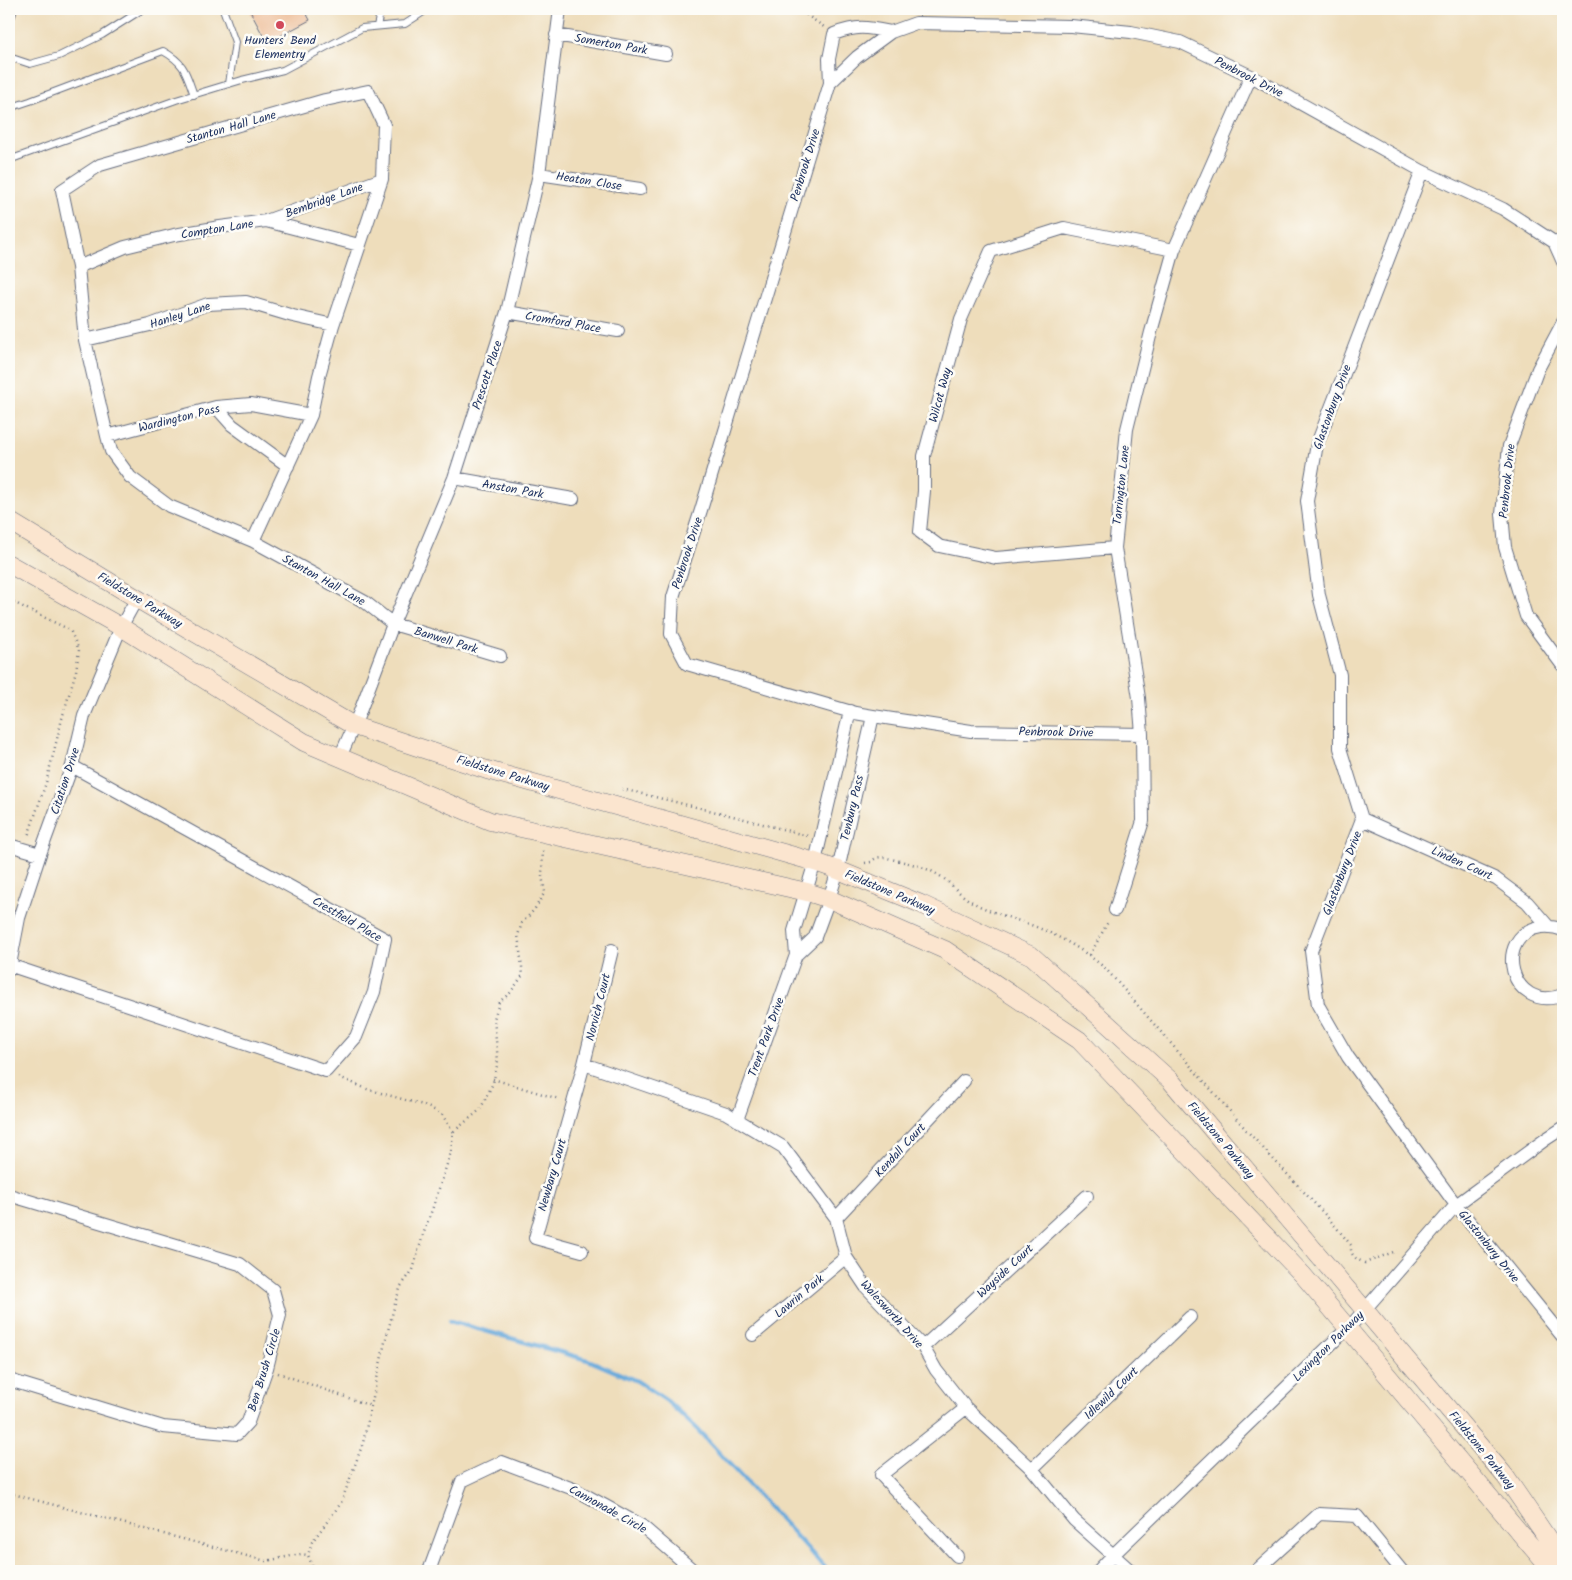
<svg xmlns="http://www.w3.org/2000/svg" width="1572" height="1580" viewBox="0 0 1572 1580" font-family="Kalam,sans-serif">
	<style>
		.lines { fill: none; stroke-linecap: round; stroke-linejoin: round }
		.stream { stroke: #66a8da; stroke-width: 4.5 }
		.building { fill: #eab084 }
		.lane-casing { stroke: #656c7f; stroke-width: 8 }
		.street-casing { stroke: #656c7f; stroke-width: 14 }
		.secondary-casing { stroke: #656c7f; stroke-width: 19 }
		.path { stroke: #656c7f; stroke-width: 2.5; stroke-dasharray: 1 4; stroke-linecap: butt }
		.lane { stroke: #fff; stroke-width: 6 }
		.street { stroke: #fff; stroke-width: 12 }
		.secondary { stroke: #fbe5cf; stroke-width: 18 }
		.poi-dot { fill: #d1495b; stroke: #fdfcf7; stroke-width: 2 }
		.labels { text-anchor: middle; stroke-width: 5; stroke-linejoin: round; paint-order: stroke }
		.poi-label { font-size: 12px; fill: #1b2f5e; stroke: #fdfcf7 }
		.street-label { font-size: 12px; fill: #1b2f5e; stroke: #fdfcf7 }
	</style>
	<rect width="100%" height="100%" fill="#fdfcf7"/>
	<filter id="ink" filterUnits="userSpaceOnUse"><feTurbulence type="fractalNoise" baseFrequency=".02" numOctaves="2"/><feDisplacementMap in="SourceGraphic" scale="10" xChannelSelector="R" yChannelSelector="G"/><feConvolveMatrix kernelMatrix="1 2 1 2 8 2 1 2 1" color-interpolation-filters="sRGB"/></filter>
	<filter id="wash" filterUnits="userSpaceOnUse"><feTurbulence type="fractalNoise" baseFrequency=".0096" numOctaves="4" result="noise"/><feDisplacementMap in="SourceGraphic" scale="20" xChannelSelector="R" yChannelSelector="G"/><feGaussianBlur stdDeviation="1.12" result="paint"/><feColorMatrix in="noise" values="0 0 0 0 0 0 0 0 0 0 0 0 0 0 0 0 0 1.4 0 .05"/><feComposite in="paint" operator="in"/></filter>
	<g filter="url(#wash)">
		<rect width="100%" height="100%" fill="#edb"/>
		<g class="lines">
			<path class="stream" d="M 450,1321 L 588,1360 L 637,1381 L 667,1401 L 697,1429 L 828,1571"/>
		</g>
		<g id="blocks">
			<path class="building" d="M 249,9 L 304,9 L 310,20 L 267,43 Z"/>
		</g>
	</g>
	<g filter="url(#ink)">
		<use href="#blocks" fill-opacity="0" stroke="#656c7f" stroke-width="1"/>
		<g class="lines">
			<g class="lane-casing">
				<path id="lane" d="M 86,9 L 90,9
					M 223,9 L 235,42 L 229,84
					M 377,26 L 381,9
					M 9,57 L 30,64 L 59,56 L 102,35 L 143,9
					M 9,108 L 30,101 L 163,51 C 185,63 186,73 194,95
					M 9,160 L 176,100 L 242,80 L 283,70 L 362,28 L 405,24 L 422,13 L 424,9"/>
			</g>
			<g class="street-casing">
				<path id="street" d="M 9,15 L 11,9
					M 556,35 L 666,54
					M 830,83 L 829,59 L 834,34 C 858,25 866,27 891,32
					M 1422,171 L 1317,444 L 1307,501 L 1319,595 L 1340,675 L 1340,748 L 1362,819 L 1311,951 L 1318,1005 L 1348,1057 L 1456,1205 L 1563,1337
					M 539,174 L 640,189
					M 266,221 L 382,179
					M 78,267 L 125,247 L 174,235 L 220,227 L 266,221 L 359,245
					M 507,312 L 618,331
					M 1563,322 L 1538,369 L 1509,446 L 1502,514 L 1505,547 L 1526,616 L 1563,666
					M 85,340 L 150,325 L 208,304 L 246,302 L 293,316 L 333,325
					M 216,407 L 232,425 L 288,466
					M 107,436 L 216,407 L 251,404 L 311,415
					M 454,478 L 573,499
					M 253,541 L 311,415 L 319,376 L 333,325 L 382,179 L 384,125 L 368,91 L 325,100 L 100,165 L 62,190 L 78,267 L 85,340 L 107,436 L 111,451 L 130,477 L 169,506 L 253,541 L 365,602 L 393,624 L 500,656
					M 1115,548 L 996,558 L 939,546 L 920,532 L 924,491 L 924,456 L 961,319 L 991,251 L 1064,228 L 1174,250
					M 1142,734 L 971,731 L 873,716 L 855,713 L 687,664 L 671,634 L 673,597 L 701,510 L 830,83 L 857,57 L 891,32 L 916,23 L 1071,26 L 1131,32 L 1180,42 L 1251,76 L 1422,171 L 1503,209 L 1554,242 L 1563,262
					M 340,757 L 359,714 L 393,624 L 454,478 L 507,312 L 539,174 L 560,9
					M 1362,819 L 1496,879 L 1527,902 L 1548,926
					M 9,845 L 40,854
					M 1115,910 L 1143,821 L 1142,734 L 1139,698 L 1115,548 L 1127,429 L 1151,332 L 1174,250 L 1251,76
					M 1563,930 C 1556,927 1549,926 1541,927 C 1492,934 1509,1015 1563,995
					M 796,955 L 815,937 L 829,899 L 838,870 L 873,716
					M 9,965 L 326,1071 L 356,1037 L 374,992 L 385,939 L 72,766
					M 9,970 L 19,918 L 40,854 L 72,766 L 84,716 L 121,627 L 137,598
					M 584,1064 L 726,1113 L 783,1147 L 836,1218 L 846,1257 L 866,1287 L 923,1347 L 936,1370 L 966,1408 L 1032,1469 L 1074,1520 L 1131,1571
					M 737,1120 L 796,955 L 794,931 L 815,862 L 850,711
					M 9,1195 L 240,1264 L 273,1290 L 280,1315 L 267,1368 L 248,1422 L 237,1434 L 163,1427 L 9,1380
					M 836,1218 L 964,1081
					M 582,1251 L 535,1238 L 584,1064 L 612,950
					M 753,1335 L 846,1257
					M 923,1347 L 1087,1196
					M 1032,1469 L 1190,1317
					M 957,1556 L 881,1475 L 966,1408
					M 429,1571 L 462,1481 L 502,1462 L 576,1490 L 642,1526 L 694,1571
					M 1098,1571 L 1112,1556 L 1354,1322 L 1456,1205 L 1546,1139 L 1563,1128
					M 1256,1571 L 1319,1514 L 1357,1516 L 1402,1571"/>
			</g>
			<g class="secondary-casing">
				<path id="secondary" d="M 9,521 L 146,604 L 354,726 L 487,770 L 815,862 L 838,870 L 921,904 L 1032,956 L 1171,1081 L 1505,1476 L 1563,1561
					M 9,564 L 121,627 L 304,742 L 490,821 L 807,892 L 829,899 L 945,950 L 1079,1040 L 1303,1275 L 1552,1571"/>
			</g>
			<path class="path" d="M 798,9 L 824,27
				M 9,600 L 70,630 L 79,650 L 76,671 L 63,715 L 46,783 L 28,836
				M 622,789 L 733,816 L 808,836
				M 865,863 L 871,862 C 878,854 886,858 895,860 C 915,864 932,869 947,881 C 956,889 964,898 974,903 C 992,913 1012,918 1031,925 C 1058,935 1084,950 1106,969 L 1249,1133 L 1330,1220 L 1351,1245 C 1350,1256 1356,1259 1365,1263 L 1396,1251
				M 1090,955 L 1108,922
				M 339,1077 L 367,1089 L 423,1105 L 441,1113 L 453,1132
				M 493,1079 L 559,1099
				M 278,1373 L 371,1406
				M 9,1493 L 266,1561 L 301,1554 L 307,1555
				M 314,1571 L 308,1555 L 312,1542 L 341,1503 L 363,1443 L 385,1342 L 396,1300 L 401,1286 L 413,1270 L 423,1235 L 433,1207 L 451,1152 L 453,1132 L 480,1110 L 493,1083 L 498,1061 L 494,1019 L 499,1002 L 510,993 L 523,975 L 518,935 L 522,923 L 534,910 L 545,892 L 542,876 L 543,848"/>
			<use href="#lane" class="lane"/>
			<use href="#street" class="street"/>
			<use href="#secondary" class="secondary"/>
		</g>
	</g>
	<circle class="poi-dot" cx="280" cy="25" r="5"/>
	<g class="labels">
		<g class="poi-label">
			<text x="280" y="44">Hunters' Bend<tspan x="280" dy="14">Elementry</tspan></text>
		</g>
		<g class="street-label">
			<text transform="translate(611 44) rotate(10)" y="4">Somerton Park</text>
			<text transform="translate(1249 77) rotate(27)" y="4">Penbrook Drive</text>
			<text transform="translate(231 127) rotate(-16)" y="4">Stanton Hall Lane</text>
			<text transform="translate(805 165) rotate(-73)" y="4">Penbrook Drive</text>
			<text transform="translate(589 181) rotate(9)" y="4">Heaton Close</text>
			<text transform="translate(324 200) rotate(-20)" y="4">Bembridge Lane</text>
			<text transform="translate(217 229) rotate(-9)" y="4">Compton Lane</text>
			<text transform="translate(180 315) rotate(-18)" y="4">Hanley Lane</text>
			<text transform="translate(563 322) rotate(10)" y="4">Cromford Place</text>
			<text transform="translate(487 375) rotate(-72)" y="4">Prescott Place</text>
			<text transform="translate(940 395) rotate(-75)" y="4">Wilcot Way</text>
			<text transform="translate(1332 407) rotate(-70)" y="4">Glastonbury Drive</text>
			<text transform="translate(179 418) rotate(-14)" y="4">Wardington Pass</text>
			<text transform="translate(1507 481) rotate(-84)" y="4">Penbrook Drive</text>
			<text transform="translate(1121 485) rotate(-84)" y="4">Tarrington Lane</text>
			<text transform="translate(513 489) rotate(10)" y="4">Anston Park</text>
			<text transform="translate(687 553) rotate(-72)" y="4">Penbrook Drive</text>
			<text transform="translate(324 580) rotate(29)" y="4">Stanton Hall Lane</text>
			<text transform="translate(140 600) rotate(31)" y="4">Fieldstone Parkway</text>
			<text transform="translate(446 640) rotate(17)" y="4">Banwell Park</text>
			<text transform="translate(1056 732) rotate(1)" y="4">Penbrook Drive</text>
			<text transform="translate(503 773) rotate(17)" y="4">Fieldstone Parkway</text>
			<text transform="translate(65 781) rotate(-72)" y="4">Citation Drive</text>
			<text transform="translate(852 808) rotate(-77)" y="4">Tenbury Pass</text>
			<text transform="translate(1462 863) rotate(24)" y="4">Linden Court</text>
			<text transform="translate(1342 873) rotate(-69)" y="4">Glastonbury Drive</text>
			<text transform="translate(890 892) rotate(23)" y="4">Fieldstone Parkway</text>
			<text transform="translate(347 919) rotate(30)" y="4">Crestfield Place</text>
			<text transform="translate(598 1007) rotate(-76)" y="4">Norvich Court</text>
			<text transform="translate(766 1037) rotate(-70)" y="4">Trent Park Drive</text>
			<text transform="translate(1221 1140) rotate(50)" y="4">Fieldstone Parkway</text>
			<text transform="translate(900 1150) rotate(-47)" y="4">Kendall Court</text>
			<text transform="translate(552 1175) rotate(-74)" y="4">Newbary Court</text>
			<text transform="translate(1489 1246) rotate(51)" y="4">Glastonbury Drive</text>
			<text transform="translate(1005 1271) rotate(-43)" y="4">Wayside Court</text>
			<text transform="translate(799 1296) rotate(-40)" y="4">Lawrin Park</text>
			<text transform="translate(892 1314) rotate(48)" y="4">Walesworth Drive</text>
			<text transform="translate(1328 1346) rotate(-45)" y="4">Lexington Parkway</text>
			<text transform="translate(264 1370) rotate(-73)" y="4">Ben Brush Circle</text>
			<text transform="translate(1111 1393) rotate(-44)" y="4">Idlewild Court</text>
			<text transform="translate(1482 1450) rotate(51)" y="4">Fieldstone Parkway</text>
			<text transform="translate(608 1509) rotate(29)" y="4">Cannonade Circle</text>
		</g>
	</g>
	<rect width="1572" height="1580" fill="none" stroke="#fdfcf7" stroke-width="30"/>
</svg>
